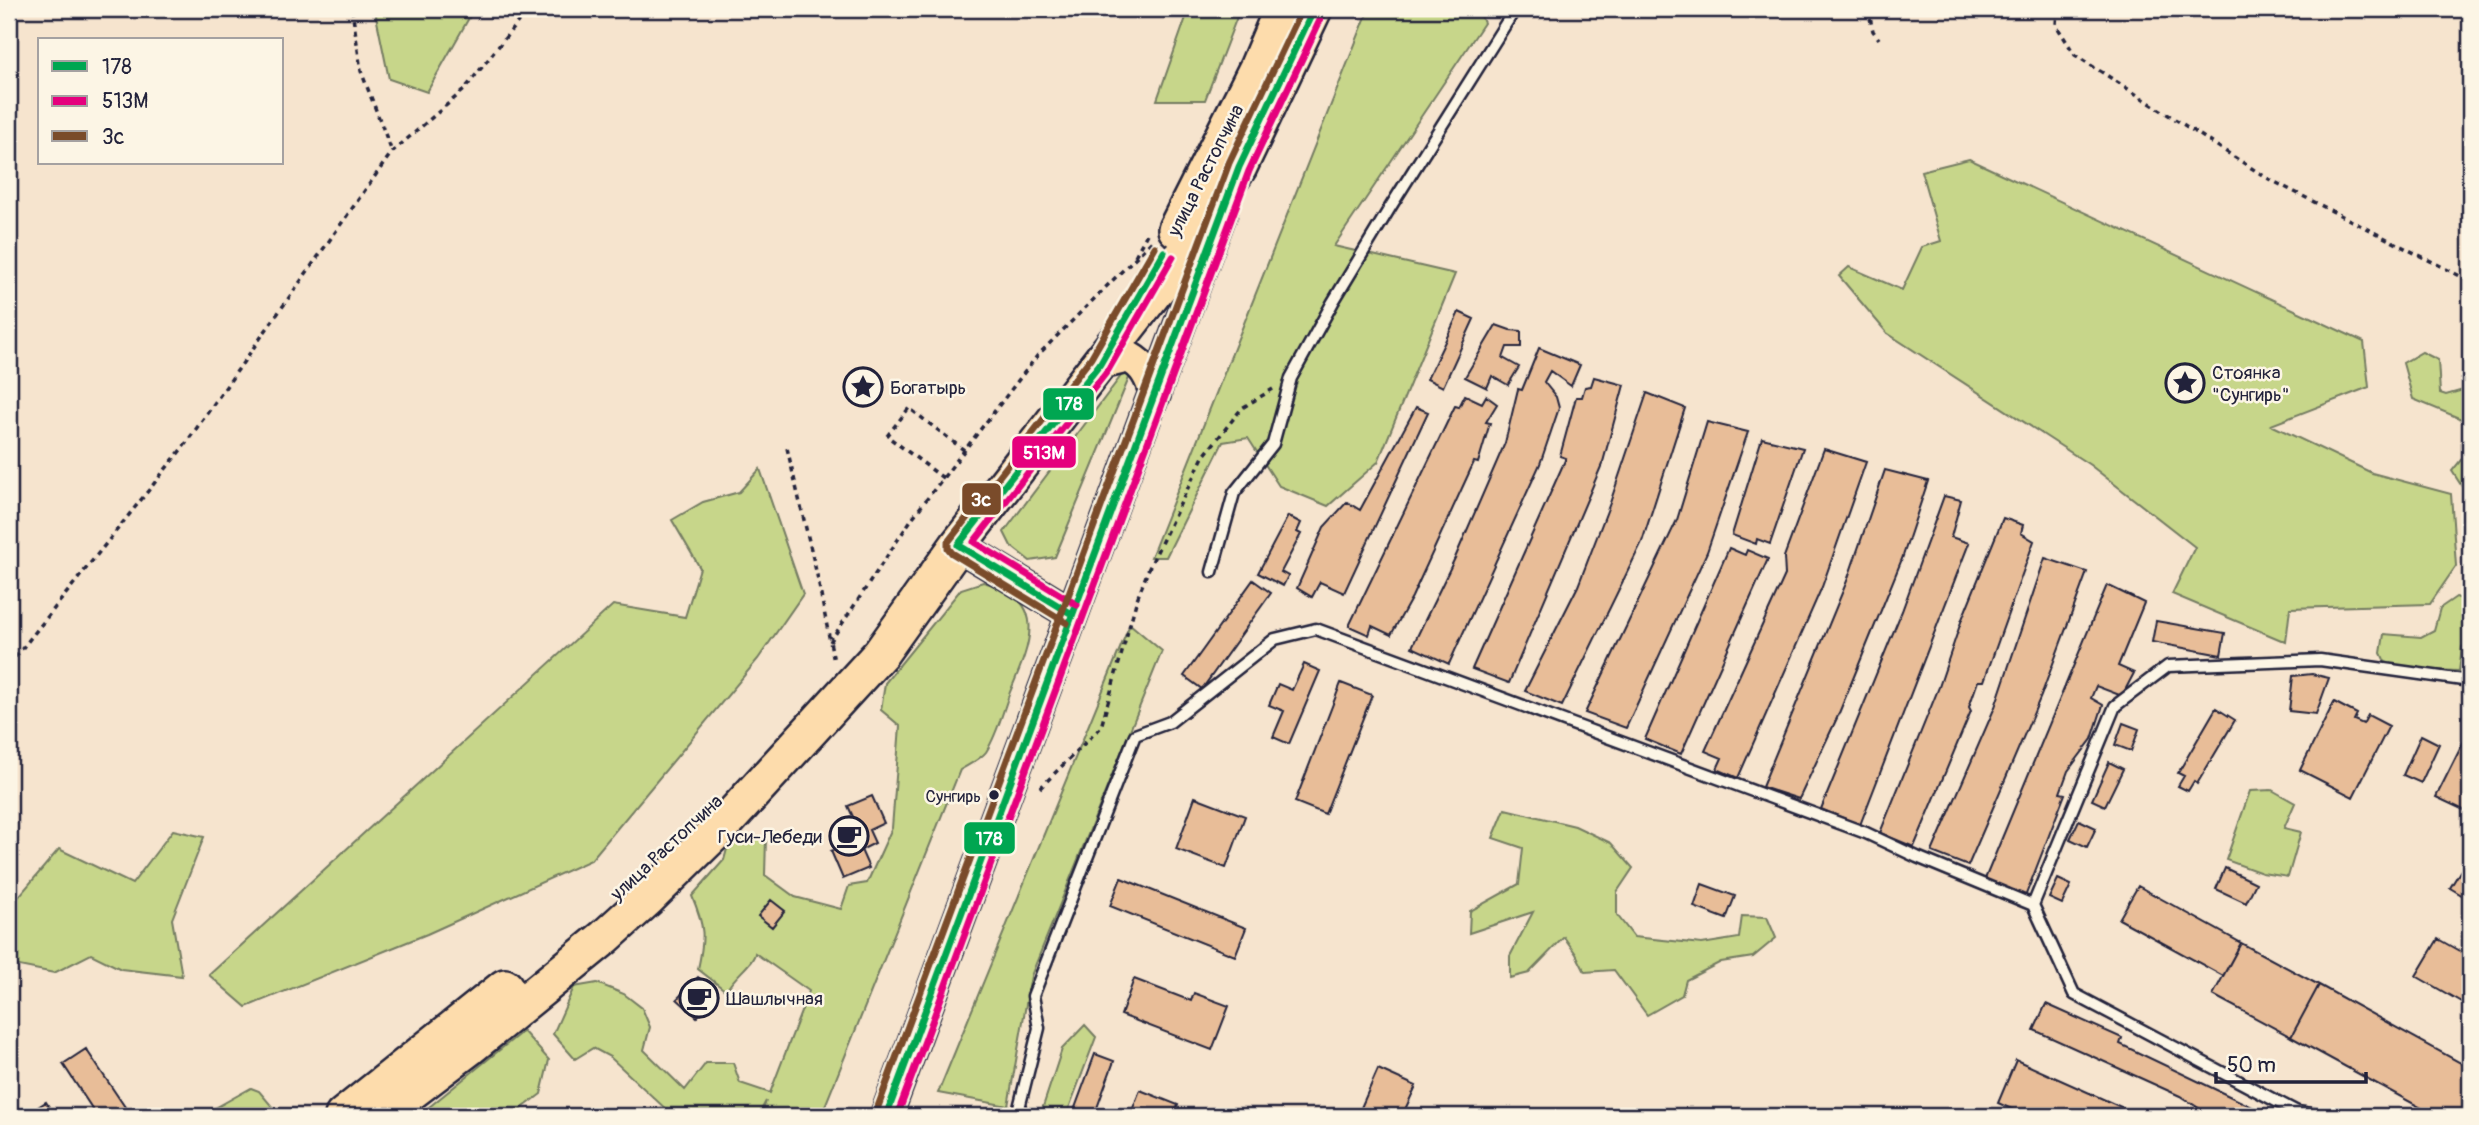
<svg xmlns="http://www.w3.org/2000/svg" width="2479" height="1125" viewBox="0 0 2479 1125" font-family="Pangolin,sans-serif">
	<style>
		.green { fill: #c7d68a; stroke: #747c62; stroke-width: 2 }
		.building { fill: #e8bd98; stroke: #22223b; stroke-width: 2 }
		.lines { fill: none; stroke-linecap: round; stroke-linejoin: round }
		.lane-casing { stroke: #22223b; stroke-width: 15 }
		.primary-casing { stroke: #22223b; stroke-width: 35 }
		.highway-casing { stroke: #22223b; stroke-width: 40 }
		.path { stroke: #22223b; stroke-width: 3.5; stroke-dasharray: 5 5; stroke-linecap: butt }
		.lane { stroke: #fcf5e5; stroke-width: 10 }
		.primary { stroke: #fddcac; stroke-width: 30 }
		.highway { stroke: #fddcac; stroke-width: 35 }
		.bus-1-casing { stroke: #fcf5e5; stroke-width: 12 }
		.bus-2-casing { stroke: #fcf5e5; stroke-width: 12 }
		.bus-3-casing { stroke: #fcf5e5; stroke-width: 12 }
		.bus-1 { stroke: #00a651; stroke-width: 7 }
		.bus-2 { stroke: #e5007d; stroke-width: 7 }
		.bus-3 { stroke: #7a4b2a; stroke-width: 7 }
		.bus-dot { fill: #22223b; stroke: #fcf5e5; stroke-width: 2.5 }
		.labels { text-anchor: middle; stroke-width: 5; stroke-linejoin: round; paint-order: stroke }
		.bus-label { font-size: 17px; fill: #22223b; stroke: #fcf5e5; text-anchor: end }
		.street-label { font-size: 19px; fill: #22223b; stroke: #fcf5e5 }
		.poi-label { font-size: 19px; fill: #22223b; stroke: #fcf5e5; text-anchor: start }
		.line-badge { stroke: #fcf5e5; stroke-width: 2.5 }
		.badge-label { font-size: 19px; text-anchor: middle; font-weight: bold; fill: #fff }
	</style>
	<rect width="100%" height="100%" fill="#f6e4ce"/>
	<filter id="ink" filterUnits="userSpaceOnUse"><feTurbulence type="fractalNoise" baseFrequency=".0143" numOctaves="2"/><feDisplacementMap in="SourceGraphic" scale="14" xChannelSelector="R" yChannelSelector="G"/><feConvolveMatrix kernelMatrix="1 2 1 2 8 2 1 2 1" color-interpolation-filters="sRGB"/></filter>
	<g filter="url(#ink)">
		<path class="green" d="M 378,9 L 474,9 L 427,92 L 389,79 L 376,16 Z
			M 1189,9 L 1240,9 L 1205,100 L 1157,100 Z
			M 1369,9 L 1478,9 L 1484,23 L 1334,246 L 1455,274 L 1378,462 L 1328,506 L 1279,486 L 1248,438 L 1223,442 L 1166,557 L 1151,557 Z
			M 1969,159 L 2364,342 L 2369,387 L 2271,425 L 2372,473 L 2451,494 L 2456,566 L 2430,604 L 2290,608 L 2286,642 L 2172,594 L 2195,547 L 2090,465 L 1887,333 L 1839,276 L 1849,267 L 1902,290 L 1922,247 L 1941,241 L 1921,171 Z
			M 2422,352 L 2438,360 L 2440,393 L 2446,395 L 2470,388 L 2470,499 L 2452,471 L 2465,455 L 2462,444 L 2469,430 L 2464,420 L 2413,399 L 2403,363 Z
			M 1130,364 L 1134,366 L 1055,557 L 1030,561 L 1011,546 L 1004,532 Z
			M 760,469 L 803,594 L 758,659 L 591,860 L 427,934 L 246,1007 L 209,975 L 613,605 L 685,617 L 700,568 L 672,520 L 703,502 L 739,492 Z
			M 983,582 C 1051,599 1030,645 1010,692 C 1003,711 997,735 986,752 C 981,759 968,765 960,770 L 821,1116 L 761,1116 L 766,1101 L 758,1116 L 678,1116 L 670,1113 L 610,1057 L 593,1048 L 575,1059 L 553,1034 L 574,987 L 597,983 L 624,994 L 642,1008 L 650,1027 L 644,1050 L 685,1090 L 706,1063 L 733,1063 L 740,1083 L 770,1093 L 809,991 L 755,953 C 754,963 733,977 726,991 L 698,969 C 705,937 705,927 692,896 L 724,860 L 727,849 L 745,837 L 766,838 L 765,875 L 795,897 L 841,909 L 849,886 L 867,883 L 892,828 L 900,726 L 881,710 L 885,683 L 961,589 Z
			M 2456,597 L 2470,602 L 2470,643 L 2462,647 L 2459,671 L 2405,669 L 2385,662 L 2381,653 L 2384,634 L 2421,637 L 2434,630 L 2440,608 Z
			M 1130,624 L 1162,651 L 1031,976 L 1008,1106 L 938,1093 Z
			M 2272,790 L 2295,803 L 2284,828 L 2301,832 L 2288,877 L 2262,873 L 2226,860 L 2250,791 Z
			M 1505,809 L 1575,826 L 1611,843 L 1633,868 L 1617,892 L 1617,915 L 1634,937 L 1702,944 L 1739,938 L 1742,916 L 1767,917 L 1776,938 L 1753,957 L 1721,962 L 1686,980 L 1682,995 L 1647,1015 L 1614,970 L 1585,972 L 1576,954 L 1564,937 L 1529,973 L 1510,978 L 1510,956 L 1533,912 L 1469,933 L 1470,911 L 1519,884 L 1523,848 L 1493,838 Z
			M 173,830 L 204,837 L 172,919 L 182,976 L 121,969 L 91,954 L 54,973 L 9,964 L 9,908 L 59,849 L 132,884 Z
			M 1085,1025 L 1096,1037 L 1066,1116 L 1040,1116 L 1062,1049 Z
			M 523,1031 L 549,1060 L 541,1094 L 512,1116 L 418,1116 Z
			M 251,1088 L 259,1091 L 280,1116 L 201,1116 Z"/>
		<path class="building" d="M 1459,312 L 1474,319 L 1443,387 L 1427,379 Z
			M 1496,325 L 1510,330 L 1521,331 L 1521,347 L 1507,347 L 1503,358 L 1519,367 L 1508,385 L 1492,376 L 1487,388 L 1465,377 Z
			M 1539,348 L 1580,365 L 1571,386 L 1550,371 L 1544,382 L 1556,397 L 1559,408 L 1540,464 L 1449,664 L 1412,647 L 1455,558 L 1505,443 L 1518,389 L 1522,390 Z
			M 1594,377 L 1624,385 L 1603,462 L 1509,683 L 1472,669 L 1566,458 L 1560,456 L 1576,397 L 1582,397 L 1585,387 L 1591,386 Z
			M 1647,393 L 1685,408 L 1642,542 L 1562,706 L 1525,691 L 1578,586 L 1610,503 Z
			M 1465,395 L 1482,403 L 1486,396 L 1497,404 L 1486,422 L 1490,423 L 1478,463 L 1474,462 L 1412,597 L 1391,635 L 1372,626 L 1369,635 L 1349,626 L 1455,406 L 1459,407 Z
			M 1416,407 L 1428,412 L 1344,593 L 1320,582 L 1312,597 L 1297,588 L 1324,527 L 1347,502 L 1360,510 Z
			M 1707,422 L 1748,432 L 1707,552 L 1626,728 L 1585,713 L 1677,520 Z
			M 1762,438 L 1803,448 L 1770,544 L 1757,539 L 1756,544 L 1732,535 Z
			M 1824,449 L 1866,462 L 1822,587 L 1738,778 L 1717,769 L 1722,758 L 1705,751 L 1785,575 L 1784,557 Z
			M 1885,470 L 1928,481 L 1902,559 L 1837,718 L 1799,799 L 1762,787 L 1847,581 Z
			M 1944,496 L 1961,500 L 1951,537 L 1969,543 L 1860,825 L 1821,809 L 1902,611 Z
			M 1288,516 L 1301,523 L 1297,532 L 1301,534 L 1281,572 L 1288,576 L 1283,586 L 1258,573 Z
			M 2003,518 L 2023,525 L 2021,533 L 2034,541 L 1984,681 L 1978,681 L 1969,707 L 1971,711 L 1914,847 L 1880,833 L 1939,687 L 1962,619 Z
			M 1729,548 L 1745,555 L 1747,550 L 1768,559 L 1681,754 L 1645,739 Z
			M 2045,558 L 2087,572 L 2041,696 L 1968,866 L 1932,852 L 1995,707 Z
			M 1253,580 L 1271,593 L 1202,689 L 1184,676 Z
			M 2107,585 L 2144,603 L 2118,666 L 2134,673 L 2122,696 L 2096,686 L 2091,698 L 2103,705 L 2092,739 L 2068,771 L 2060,793 L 2065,794 L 2025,897 L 1985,879 Z
			M 2156,621 L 2225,633 L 2221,655 L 2152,642 Z
			M 1304,664 L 1320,671 L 1289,744 L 1273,737 L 1284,711 L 1269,705 L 1278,684 L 1292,690 Z
			M 2312,674 L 2329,678 L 2316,714 L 2289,711 L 2293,676 Z
			M 1341,683 L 1372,695 L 1325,814 L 1295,802 Z
			M 2334,702 L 2357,714 L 2354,720 L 2363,724 L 2368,715 L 2389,726 L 2353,797 L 2300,770 Z
			M 2216,708 L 2235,720 L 2197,784 L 2194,781 L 2188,791 L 2178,786 L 2184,776 L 2178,773 Z
			M 2123,723 L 2139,729 L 2131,751 L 2115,745 Z
			M 2470,729 L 2470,813 L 2436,797 Z
			M 2421,735 L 2439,744 L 2421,783 L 2403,775 Z
			M 2109,762 L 2123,769 L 2105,806 L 2092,800 Z
			M 872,796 L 884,823 L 869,830 L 875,843 L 861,850 L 869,868 L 843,879 L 831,851 L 845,845 L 838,829 L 855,821 L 848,806 Z
			M 1195,797 L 1245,816 L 1226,868 L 1176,849 Z
			M 2079,820 L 2096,828 L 2087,847 L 2070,839 Z
			M 2470,855 L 2470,900 L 2450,888 Z
			M 2225,868 L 2256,883 L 2246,903 L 2216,889 Z
			M 1121,878 L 1246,928 L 1235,956 L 1110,906 Z
			M 2058,879 L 2071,885 L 2062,904 L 2049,898 Z
			M 1702,884 L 1735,896 L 1726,919 L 1694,907 Z
			M 2138,886 L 2241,943 L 2223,976 L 2119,919 Z
			M 771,900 L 785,911 L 772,927 L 758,916 Z
			M 2438,939 L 2470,957 L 2470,1007 L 2416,976 Z
			M 2241,943 L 2319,985 L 2291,1037 L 2213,995 Z
			M 698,977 L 718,994 L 697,1017 L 677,999 Z
			M 1134,979 L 1191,1001 L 1194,993 L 1229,1006 L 1212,1050 L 1121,1015 Z
			M 2319,985 L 2470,1068 L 2470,1116 L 2436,1116 L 2291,1037 Z
			M 2046,1004 L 2122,1038 L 2120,1044 L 2271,1116 L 2211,1116 L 2180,1096 L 2034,1030 Z
			M 86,1049 L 131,1116 L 97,1116 L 63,1064 Z
			M 1095,1054 L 1114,1061 L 1094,1116 L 1072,1116 Z
			M 2016,1060 L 2141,1116 L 2027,1116 L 1998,1103 Z
			M 1378,1069 L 1416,1086 L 1402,1116 L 1374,1116 L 1360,1110 Z
			M 1140,1090 L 1178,1105 L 1174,1116 L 1130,1116 Z
			M 46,1102 L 55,1116 L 24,1116 Z"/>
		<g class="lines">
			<g class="lane-casing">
				<path id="lane" d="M 1212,572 L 1234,493 L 1273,444 L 1291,378 L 1333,302 L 1391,206 L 1515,9
					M 2033,905 L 2115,706 L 2168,666 L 2320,660 L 2470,681
					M 1017,1116 L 1039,1028 L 1033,996 L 1135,735 L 1170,722 L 1275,639 L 1316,629 L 1866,833 L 1917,857 L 2033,905 L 2074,994 L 2297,1112 L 2326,1116"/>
			</g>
			<g class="primary-casing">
				<path id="primary" d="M 1100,364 L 1129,357 C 1145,366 1150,377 1155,394
					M 958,545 L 1072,614
					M 886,1116 L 1222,211"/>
			</g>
			<g class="highway-casing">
				<path id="highway" d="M 1176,229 L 1257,68 L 1282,9
					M 343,1116 L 505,987
					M 379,1116 L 470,1047 L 605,937 L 648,898 L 728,820 L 881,653 L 958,545 L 1177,263 L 1239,167 L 1314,9"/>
			</g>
			<path class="path" d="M 352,9 L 361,71 L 392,152
				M 1868,9 L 1873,31 L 1879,39
				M 2057,9 L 2056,25 L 2075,55 L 2267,178 L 2470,281
				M 1529,14 L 1540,15 L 1552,9
				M 1135,256 L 1148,232
				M 787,448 L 817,575 L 834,662
				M 943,478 L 887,436 L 909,408 L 964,450
				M 830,642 L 913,517 L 1037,356 L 1152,241
				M 9,665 L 184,446 L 392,152 L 464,90 L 528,9
				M 1040,788 L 1101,727 L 1137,599 L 1149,568 L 1203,457 L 1242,408 L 1273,389"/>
			<use href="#lane" class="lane"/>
			<use href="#primary" class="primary"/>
			<use href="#highway" class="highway"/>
			<g class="bus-1-casing">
				<path id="bus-1" d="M 958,545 L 1100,364 L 1164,252
					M 958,545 L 1072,614
					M 886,1116 L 1239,167 L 1314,9"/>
			</g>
			<g class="bus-2-casing">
				<path id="bus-2" d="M 1077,605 L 974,542 L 1108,370 L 1173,257
					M 897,1116 L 1249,171 L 1323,14"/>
			</g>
			<g class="bus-3-casing">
				<path id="bus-3" d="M 1067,623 L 952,553 L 948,548 L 948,542 L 1091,358 L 1155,247
					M 876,1112 L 1229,163 L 1302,9"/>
			</g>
			<use href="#bus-1" class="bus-1"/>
			<use href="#bus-2" class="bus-2"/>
			<use href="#bus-3" class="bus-3"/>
		</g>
	</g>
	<defs>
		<g id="sight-ring" transform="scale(2.0125)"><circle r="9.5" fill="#fcf5e5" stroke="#22223b" stroke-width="1.5"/><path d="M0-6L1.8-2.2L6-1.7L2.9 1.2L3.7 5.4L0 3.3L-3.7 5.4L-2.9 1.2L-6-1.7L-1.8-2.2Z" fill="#22223b"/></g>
		<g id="cafe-ring" transform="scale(2.0125)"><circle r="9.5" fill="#fcf5e5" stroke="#22223b" stroke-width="1.5"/><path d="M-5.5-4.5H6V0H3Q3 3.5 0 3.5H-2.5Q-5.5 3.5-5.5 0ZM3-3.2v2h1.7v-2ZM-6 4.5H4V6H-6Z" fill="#22223b"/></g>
	</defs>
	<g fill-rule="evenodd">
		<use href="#sight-ring" x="2185" y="383"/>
		<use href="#sight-ring" x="863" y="387"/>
		<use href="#cafe-ring" x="849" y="836"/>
		<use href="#cafe-ring" x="699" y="998"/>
	</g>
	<circle class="bus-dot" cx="994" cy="795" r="6"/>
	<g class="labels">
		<g class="bus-label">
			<text x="981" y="802">Сунгирь</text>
		</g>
		<g class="street-label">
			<text transform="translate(1205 170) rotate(-63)" y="7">улица Растопчина</text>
			<text transform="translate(666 847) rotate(-43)" y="7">улица Растопчина</text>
		</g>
		<g class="poi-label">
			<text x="2212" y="379">Стоянка<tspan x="2212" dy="22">"Сунгирь"</tspan></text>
			<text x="890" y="394">Богатырь</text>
			<text x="822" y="843" text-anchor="end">Гуси-Лебеди</text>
			<text x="726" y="1005">Шашлычная</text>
		</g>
	</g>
	<g class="line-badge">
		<rect x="1042" y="387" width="53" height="34" rx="7" fill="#00a651"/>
		<rect x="1011" y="435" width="66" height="34" rx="7" fill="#e5007d"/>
		<rect x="961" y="482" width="41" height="34" rx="7" fill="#7a4b2a"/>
		<rect x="963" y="821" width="53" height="34" rx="7" fill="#00a651"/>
	</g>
	<g class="badge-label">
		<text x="1069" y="410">178</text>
		<text x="1044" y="459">513М</text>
		<text x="981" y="506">3с</text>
		<text x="989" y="845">178</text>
	</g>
	<rect width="2479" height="1125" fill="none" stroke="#fcf5e5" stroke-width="35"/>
	<rect x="18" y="18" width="2444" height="1090" fill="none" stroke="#22223b" stroke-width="2.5" filter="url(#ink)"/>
	<rect x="38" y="38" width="245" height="126" fill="#fcf5e5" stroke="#a5a1a1" stroke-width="2"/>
	<rect x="52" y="61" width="35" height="10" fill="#00a651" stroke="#a5a1a1" stroke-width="2"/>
	<text x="102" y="74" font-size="21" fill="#22223b">178</text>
	<rect x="52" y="96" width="35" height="10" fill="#e5007d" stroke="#a5a1a1" stroke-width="2"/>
	<text x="102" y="108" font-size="21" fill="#22223b">513М</text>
	<rect x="52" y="131" width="35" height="10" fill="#7a4b2a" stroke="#a5a1a1" stroke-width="2"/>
	<text x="102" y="144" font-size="21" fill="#22223b">3с</text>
	<path d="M2216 1072v10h150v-10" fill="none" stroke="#22223b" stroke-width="3.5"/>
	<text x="2227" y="1072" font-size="21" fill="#22223b" stroke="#fcf5e5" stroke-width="5" paint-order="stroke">50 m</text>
</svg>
